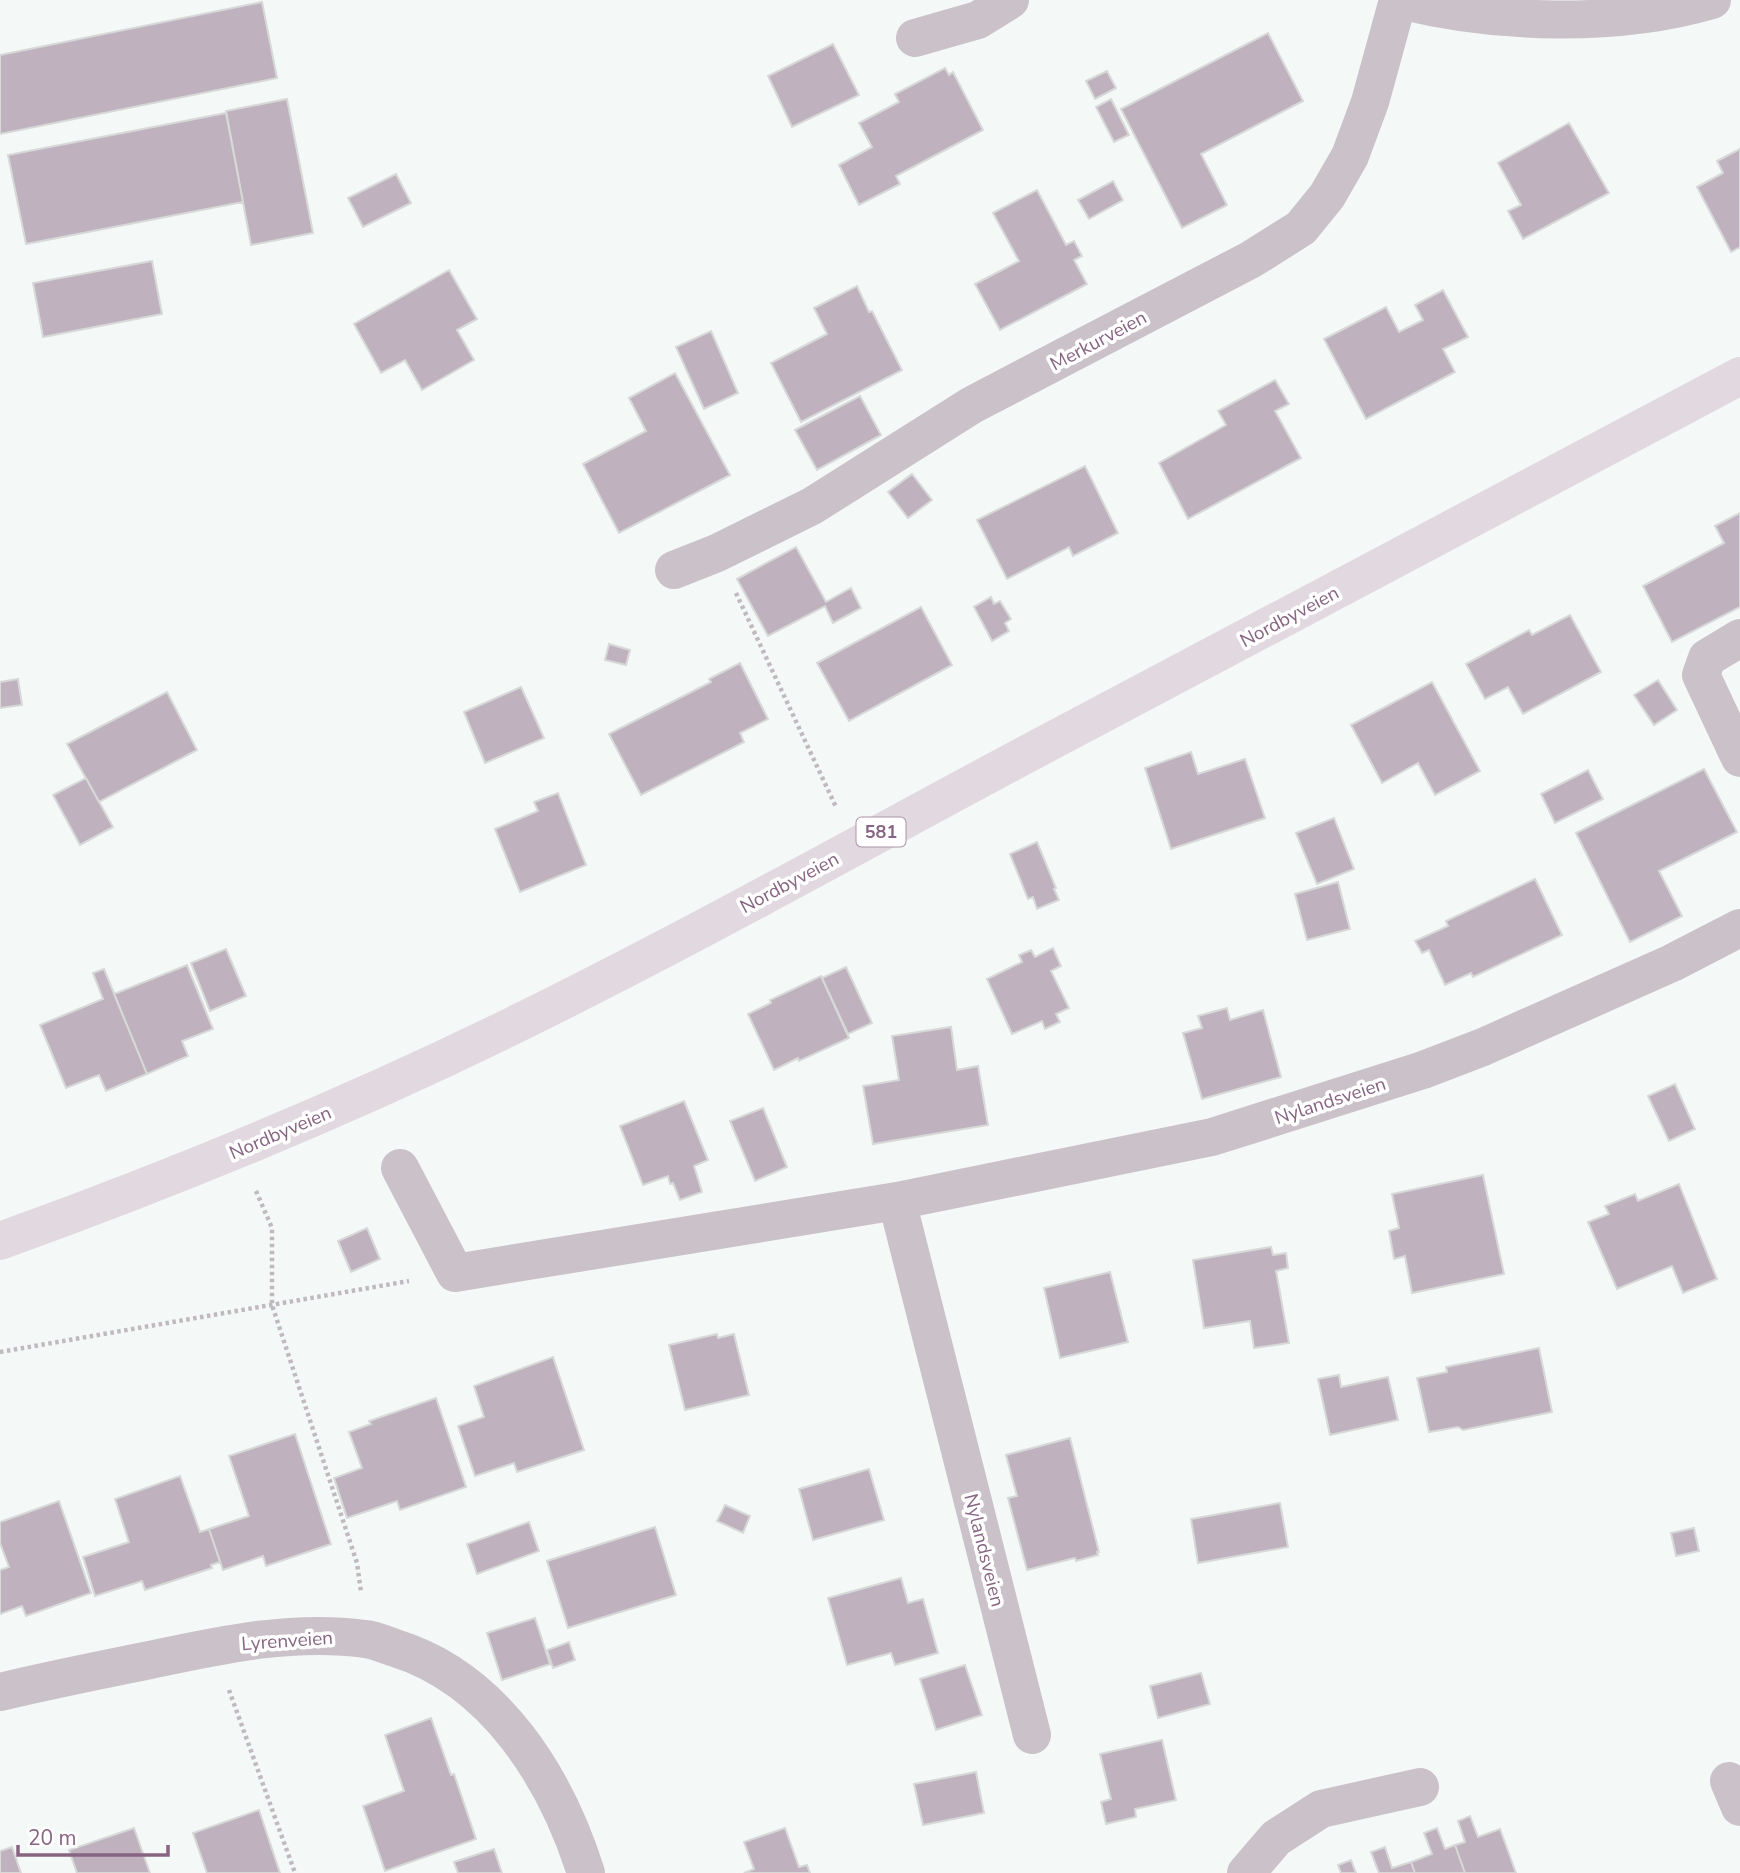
<svg xmlns="http://www.w3.org/2000/svg" width="1740" height="1873" viewBox="0 0 1740 1873" font-family="'Nunito Sans',sans-serif">
	<style>
		.building { fill: #bfb2be; stroke: #d7d9d8; stroke-width: 2 }
		.lines { fill: none; stroke-linecap: round; stroke-linejoin: round }
		.path { stroke: #c0bac0; stroke-width: 4.5; stroke-dasharray: 3.5 3.5; stroke-linecap: butt }
		.minor { stroke: #cbc2c9; stroke-width: 38 }
		.major { stroke: #e2d9e0; stroke-width: 38 }
		.labels { text-anchor: middle; stroke-width: 7; stroke-linejoin: round; paint-order: stroke }
		.shield { fill: #fff; stroke: #ab93a8; stroke-width: 2 }
		.shield-label { font-size: 18px; font-weight: bold; fill: #876582 }
		.street-label { font-size: 19px; fill: #876582; stroke: #fff }
	</style>
	<rect width="100%" height="100%" fill="#f4f8f7"/>
	<path class="building" d="M 262,2 L 277,78 L 0,134 L 0,55 Z
		M 1268,33 L 1303,101 L 1201,154 L 1227,205 L 1182,228 L 1121,109 Z
		M 833,44 L 859,95 L 792,127 L 768,76 Z
		M 945,68 L 949,75 L 953,72 L 983,130 L 896,176 L 900,184 L 859,205 L 839,165 L 872,147 L 859,123 L 899,102 L 895,94 Z
		M 1107,71 L 1116,88 L 1095,99 L 1086,81 Z
		M 287,99 L 313,233 L 251,245 L 226,111 Z
		M 1111,99 L 1129,135 L 1114,142 L 1096,107 Z
		M 226,113 L 243,202 L 26,244 L 8,155 Z
		M 1569,123 L 1609,193 L 1523,239 L 1508,211 L 1521,205 L 1498,163 Z
		M 1740,149 L 1740,247 L 1731,252 L 1697,187 L 1723,173 L 1717,161 Z
		M 396,174 L 411,203 L 363,227 L 348,198 Z
		M 1113,181 L 1123,200 L 1089,219 L 1078,200 Z
		M 1037,190 L 1066,245 L 1074,241 L 1082,256 L 1074,260 L 1087,284 L 1000,330 L 975,284 L 1019,261 L 993,213 Z
		M 152,261 L 162,314 L 43,337 L 33,283 Z
		M 449,270 L 477,319 L 457,330 L 474,360 L 422,390 L 405,360 L 381,373 L 354,324 Z
		M 857,286 L 869,312 L 872,311 L 902,370 L 801,422 L 771,363 L 827,334 L 814,308 Z
		M 1443,290 L 1468,337 L 1443,349 L 1455,372 L 1366,419 L 1324,339 L 1386,307 L 1399,332 L 1423,320 L 1415,305 Z
		M 711,331 L 738,393 L 704,409 L 676,347 Z
		M 675,373 L 730,475 L 619,533 L 583,464 L 646,431 L 629,398 Z
		M 1275,380 L 1289,404 L 1275,411 L 1301,458 L 1188,519 L 1159,463 L 1226,425 L 1218,411 Z
		M 860,396 L 881,435 L 817,470 L 795,430 Z
		M 1085,466 L 1118,533 L 1073,556 L 1069,547 L 1007,579 L 977,520 Z
		M 912,474 L 932,500 L 908,518 L 888,492 Z
		M 1740,513 L 1740,607 L 1672,642 L 1643,586 L 1724,543 L 1715,526 Z
		M 796,547 L 826,602 L 851,588 L 861,608 L 833,623 L 825,606 L 768,636 L 737,579 Z
		M 991,597 L 994,604 L 1000,601 L 1011,619 L 1005,623 L 1009,631 L 992,641 L 974,607 Z
		M 921,607 L 952,665 L 849,721 L 817,663 Z
		M 1570,615 L 1601,672 L 1523,714 L 1508,687 L 1485,699 L 1466,664 L 1529,630 L 1532,635 Z
		M 609,644 L 630,650 L 626,665 L 605,660 Z
		M 740,663 L 768,719 L 740,733 L 744,742 L 641,795 L 609,734 L 711,682 L 709,679 Z
		M 18,679 L 22,705 L 0,708 L 0,682 Z
		M 1658,680 L 1677,710 L 1654,725 L 1634,695 Z
		M 1432,682 L 1480,771 L 1435,795 L 1418,763 L 1382,783 L 1351,725 Z
		M 521,687 L 544,738 L 485,763 L 464,712 Z
		M 167,692 L 197,750 L 99,802 L 67,744 Z
		M 1191,752 L 1198,774 L 1245,759 L 1265,818 L 1171,849 L 1145,768 Z
		M 1704,769 L 1737,832 L 1659,871 L 1682,916 L 1630,942 L 1576,833 Z
		M 1588,770 L 1603,799 L 1555,823 L 1541,794 Z
		M 86,778 L 113,827 L 80,845 L 53,795 Z
		M 558,793 L 586,865 L 520,892 L 495,829 L 538,811 L 534,802 Z
		M 1334,818 L 1354,869 L 1317,884 L 1296,833 Z
		M 1037,842 L 1056,888 L 1054,889 L 1059,900 L 1037,909 L 1033,897 L 1028,899 L 1010,854 Z
		M 1535,879 L 1562,935 L 1473,977 L 1471,973 L 1445,985 L 1429,950 L 1422,953 L 1415,941 L 1448,926 L 1446,921 Z
		M 1338,882 L 1350,929 L 1307,940 L 1295,894 Z
		M 1053,948 L 1061,966 L 1051,971 L 1069,1008 L 1056,1014 L 1060,1022 L 1045,1029 L 1042,1021 L 1012,1034 L 987,979 L 1022,962 L 1019,955 L 1031,950 L 1035,957 Z
		M 226,949 L 246,996 L 210,1011 L 191,963 Z
		M 187,965 L 213,1029 L 182,1041 L 188,1056 L 147,1074 L 114,994 Z
		M 846,967 L 872,1023 L 848,1034 L 822,978 Z
		M 104,969 L 147,1074 L 106,1091 L 99,1075 L 66,1088 L 40,1025 L 103,999 L 93,973 Z
		M 821,976 L 849,1038 L 799,1061 L 798,1058 L 774,1070 L 748,1014 L 771,1003 L 770,1000 Z
		M 1227,1008 L 1230,1020 L 1263,1010 L 1281,1077 L 1202,1099 L 1183,1033 L 1202,1028 L 1198,1016 Z
		M 951,1027 L 957,1070 L 978,1066 L 988,1125 L 873,1144 L 863,1086 L 899,1080 L 892,1036 Z
		M 1675,1084 L 1695,1129 L 1669,1141 L 1648,1096 Z
		M 684,1101 L 708,1160 L 694,1166 L 702,1192 L 680,1200 L 673,1183 L 670,1184 L 668,1176 L 643,1185 L 620,1126 Z
		M 763,1108 L 787,1167 L 755,1181 L 730,1121 Z
		M 1483,1175 L 1504,1274 L 1412,1293 L 1405,1256 L 1394,1259 L 1389,1231 L 1399,1228 L 1392,1194 Z
		M 1679,1184 L 1717,1279 L 1683,1293 L 1672,1266 L 1617,1289 L 1588,1222 L 1609,1214 L 1605,1206 L 1635,1194 L 1638,1201 Z
		M 367,1228 L 380,1259 L 351,1272 L 338,1241 Z
		M 1271,1247 L 1273,1255 L 1286,1253 L 1288,1268 L 1276,1271 L 1289,1343 L 1254,1348 L 1250,1321 L 1204,1328 L 1193,1260 Z
		M 1110,1272 L 1128,1342 L 1060,1358 L 1044,1288 Z
		M 717,1334 L 718,1338 L 734,1334 L 749,1395 L 685,1410 L 669,1345 Z
		M 1539,1348 L 1552,1412 L 1463,1430 L 1458,1427 L 1429,1432 L 1417,1378 L 1447,1372 L 1446,1367 Z
		M 553,1357 L 584,1450 L 517,1472 L 514,1463 L 475,1476 L 458,1426 L 484,1417 L 474,1386 Z
		M 1339,1375 L 1341,1387 L 1388,1377 L 1398,1420 L 1330,1435 L 1318,1379 Z
		M 436,1398 L 466,1487 L 400,1510 L 397,1501 L 347,1518 L 334,1478 L 362,1468 L 349,1432 L 371,1424 L 369,1421 Z
		M 295,1434 L 331,1544 L 266,1566 L 263,1556 L 223,1570 L 209,1529 L 249,1516 L 229,1456 Z
		M 1070,1438 L 1099,1552 L 1097,1552 L 1098,1555 L 1076,1561 L 1075,1558 L 1027,1570 L 1008,1498 L 1017,1496 L 1006,1455 Z
		M 869,1469 L 884,1520 L 813,1540 L 799,1489 Z
		M 180,1476 L 200,1532 L 209,1529 L 220,1562 L 211,1565 L 212,1568 L 145,1590 L 142,1581 L 95,1596 L 83,1557 L 129,1542 L 115,1499 Z
		M 59,1501 L 91,1593 L 26,1616 L 22,1606 L 0,1614 L 0,1570 L 9,1567 L 0,1543 L 0,1522 Z
		M 1280,1503 L 1288,1547 L 1198,1563 L 1191,1519 Z
		M 725,1505 L 750,1516 L 743,1533 L 717,1521 Z
		M 529,1522 L 539,1551 L 477,1574 L 467,1544 Z
		M 655,1527 L 676,1595 L 568,1628 L 547,1561 Z
		M 1694,1528 L 1699,1551 L 1676,1556 L 1671,1533 Z
		M 901,1578 L 908,1603 L 923,1599 L 938,1653 L 895,1665 L 891,1653 L 847,1665 L 828,1598 Z
		M 535,1618 L 550,1664 L 502,1680 L 487,1633 Z
		M 569,1642 L 575,1660 L 553,1668 L 547,1650 Z
		M 965,1665 L 982,1715 L 936,1730 L 920,1679 Z
		M 1201,1673 L 1210,1704 L 1158,1718 L 1150,1686 Z
		M 431,1718 L 451,1775 L 454,1774 L 476,1839 L 385,1871 L 363,1806 L 404,1791 L 385,1735 Z
		M 1162,1740 L 1176,1800 L 1135,1809 L 1136,1817 L 1106,1824 L 1101,1802 L 1111,1799 L 1100,1754 Z
		M 976,1772 L 984,1813 L 923,1825 L 914,1784 Z
		M 259,1810 L 280,1873 L 207,1873 L 193,1833 Z
		M 1470,1816 L 1478,1837 L 1500,1829 L 1516,1873 L 1465,1873 L 1455,1845 L 1465,1842 L 1458,1821 Z
		M 134,1828 L 150,1873 L 77,1873 L 69,1850 Z
		M 785,1828 L 799,1867 L 807,1865 L 810,1873 L 744,1873 L 754,1869 L 744,1842 Z
		M 1437,1828 L 1445,1849 L 1455,1845 L 1465,1873 L 1415,1873 L 1411,1862 L 1432,1854 L 1424,1833 Z
		M 12,1847 L 21,1873 L 0,1873 L 0,1851 Z
		M 1385,1847 L 1392,1868 L 1411,1862 L 1415,1873 L 1379,1873 L 1371,1852 Z
		M 494,1849 L 502,1873 L 458,1873 L 454,1862 Z
		M 1351,1860 L 1356,1873 L 1341,1873 L 1338,1865 Z"/>
	<g class="lines">
		<path class="path" d="M 736,593 L 836,807
			M 256,1191 L 272,1228 L 272,1305 L 357,1563 L 361,1592
			M 0,1352 L 409,1281
			M 229,1690 L 295,1873"/>
		<path class="minor" d="M 1400,0 C 1496,24 1616,28 1712,0
			M 915,38 L 978,20 L 1010,0
			M 674,570 L 717,553 L 812,506 L 972,405 L 1250,260 L 1301,228 L 1327,196 L 1350,156 L 1370,102 L 1398,0
			M 1740,638 L 1707,658 L 1701,675 L 1740,758
			M 400,1168 L 455,1273 L 897,1201 L 1212,1137 L 1423,1070 L 1483,1047 L 1672,963 L 1740,928
			M 897,1201 L 1032,1735
			M 0,1692 C 50,1680 100,1670 150,1660 C 221,1645 293,1629 365,1639 C 375,1640 386,1645 395,1648 C 495,1679 556,1778 586,1873
			M 1729,1781 L 1740,1807
			M 1246,1873 L 1276,1838 L 1321,1809 L 1420,1787"/>
		<path class="major" d="M 0,1241 C 172,1179 340,1110 504,1030 C 686,941 862,842 1040,747 C 1273,622 1507,500 1740,376"/>
	</g>
	<g class="labels">
		<rect class="shield" x="856.5" y="817.5" width="49" height="29" rx="5"/>
		<g class="shield-label">
			<text x="881" y="838">581</text>
		</g>
		<g class="street-label">
			<text transform="translate(1098 340) rotate(-28)" y="7">Merkurveien</text>
			<text transform="translate(1289 616) rotate(-28)" y="7">Nordbyveien</text>
			<text transform="translate(789 882) rotate(-28)" y="7">Nordbyveien</text>
			<text transform="translate(1330 1100) rotate(-18)" y="7">Nylandsveien</text>
			<text transform="translate(280 1132) rotate(-23)" y="7">Nordbyveien</text>
			<text transform="translate(985 1550) rotate(76)" y="7">Nylandsveien</text>
			<text transform="translate(287 1640) rotate(-4)" y="7">Lyrenveien</text>
		</g>
	</g>
	<path d="M18 1845v10h150v-10" fill="none" stroke="#876582" stroke-width="3.5"/>
	<text x="28" y="1845" font-size="21" fill="#876582" stroke="#ffffff" stroke-width="5" paint-order="stroke">20 m</text>
</svg>
